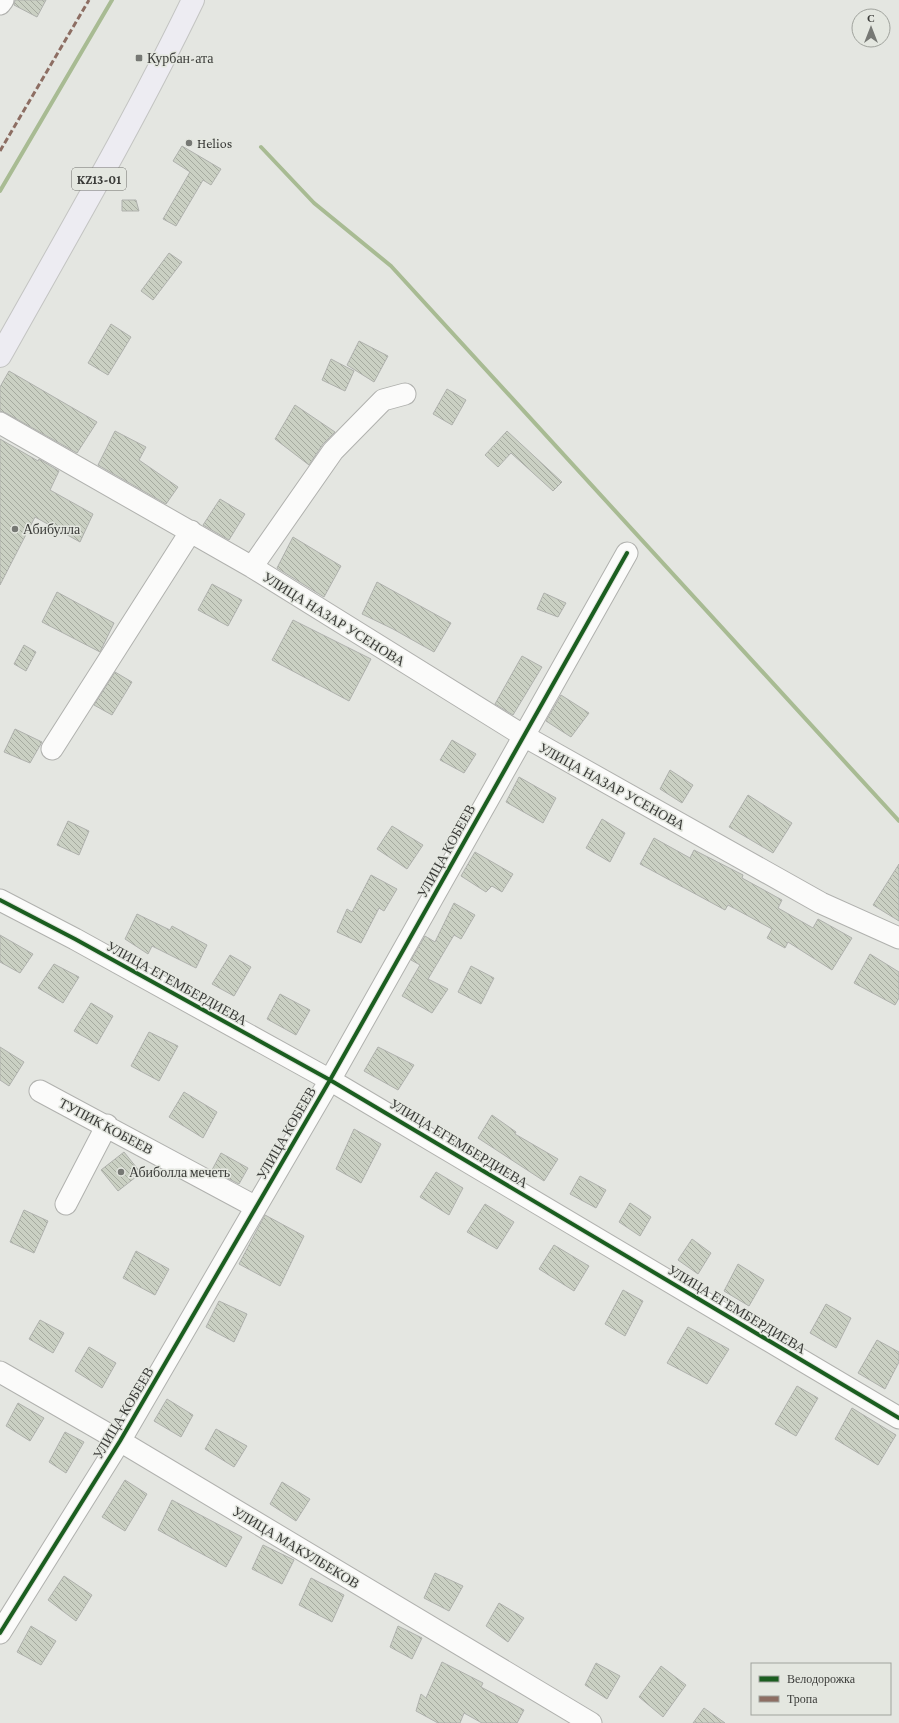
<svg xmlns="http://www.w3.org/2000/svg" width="899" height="1723" viewBox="0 0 899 1723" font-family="'Crimson Pro',serif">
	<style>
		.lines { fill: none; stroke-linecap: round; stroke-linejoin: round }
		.stream { stroke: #a8bb93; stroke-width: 4 }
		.building { fill: url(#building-back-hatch); stroke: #afb1ad }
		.minor-casing { stroke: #b0b1ae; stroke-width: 23 }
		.major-casing { stroke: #c3c4c2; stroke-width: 24 }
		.minor { stroke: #fbfbfa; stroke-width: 21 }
		.major { stroke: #edecf2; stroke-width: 22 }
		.quiet { stroke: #8d6e63; stroke-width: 3; stroke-dasharray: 6 3; stroke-linecap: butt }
		.cycleway-casing { stroke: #e4e7e0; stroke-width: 6 }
		.cycleway { stroke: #1b5e20; stroke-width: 4 }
		.poi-dot { fill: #767874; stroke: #e4e7e0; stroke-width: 1.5 }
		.labels { text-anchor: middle; stroke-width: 3; stroke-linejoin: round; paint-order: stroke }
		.shield { fill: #e4e7e0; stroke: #6e6f6b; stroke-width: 1 }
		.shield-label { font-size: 13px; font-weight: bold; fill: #3b3c39 }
		.poi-label { font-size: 14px; fill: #3b3c39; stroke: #e4e7e0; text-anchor: start }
		.street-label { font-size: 14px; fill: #3b3c39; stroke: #e4e7e0 }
	</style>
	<defs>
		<pattern id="building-back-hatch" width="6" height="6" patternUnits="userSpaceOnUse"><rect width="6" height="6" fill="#cad0c3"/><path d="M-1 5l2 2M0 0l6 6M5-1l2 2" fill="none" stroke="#a5aa9f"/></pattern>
	</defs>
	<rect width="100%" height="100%" fill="#e4e6e1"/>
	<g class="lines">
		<path class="stream" d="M 261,147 L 314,203 L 391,266 L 899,821
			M 0,191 L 112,0"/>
	</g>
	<path class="building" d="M 15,0 L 46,0 L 37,17 L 14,5 Z
		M 182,146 L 221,169 L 211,185 L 203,180 L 176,226 L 163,219 L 190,172 L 173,161 Z
		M 122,200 L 136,200 L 139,211 L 122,211 Z
		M 169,253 L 182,262 L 153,300 L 141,291 Z
		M 111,324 L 131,337 L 108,375 L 88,363 Z
		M 359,341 L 388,356 L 374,382 L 347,365 Z
		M 331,359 L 354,371 L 345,391 L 322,380 Z
		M 9,371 L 97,422 L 77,453 L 6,413 L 0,411 L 0,387 Z
		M 447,389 L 466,400 L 452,425 L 433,414 Z
		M 295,405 L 335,432 L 323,444 L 309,465 L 275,439 Z
		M 115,431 L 146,447 L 139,460 L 178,487 L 166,504 L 98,465 Z
		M 507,431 L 562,482 L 553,491 L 511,453 L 498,467 L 485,455 Z
		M 0,439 L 38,461 L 39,459 L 59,471 L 50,490 L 93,514 L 80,542 L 35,517 L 0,585 Z
		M 220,499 L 245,514 L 229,540 L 203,525 Z
		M 293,537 L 341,566 L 324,597 L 277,568 Z
		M 377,582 L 451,623 L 434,652 L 393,629 L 362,614 Z
		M 212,584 L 242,600 L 228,626 L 198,610 Z
		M 57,592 L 114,623 L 100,652 L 42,622 Z
		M 544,593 L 566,603 L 558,617 L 537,609 Z
		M 293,620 L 371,659 L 349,701 L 272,660 Z
		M 24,645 L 36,652 L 26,671 L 14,664 Z
		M 522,656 L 542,667 L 513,715 L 495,704 Z
		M 115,672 L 132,682 L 112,715 L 94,705 Z
		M 561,695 L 589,713 L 571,737 L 546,721 Z
		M 15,729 L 42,742 L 30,763 L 4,752 Z
		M 452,740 L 476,754 L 464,773 L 440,760 Z
		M 670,770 L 693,785 L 682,803 L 660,789 Z
		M 519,777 L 556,798 L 543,823 L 506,802 Z
		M 748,795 L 792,823 L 773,853 L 729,827 Z
		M 602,819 L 625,833 L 610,862 L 586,848 Z
		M 68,821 L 89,831 L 79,855 L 57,845 Z
		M 392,826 L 423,845 L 407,869 L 377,849 Z
		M 654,838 L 690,858 L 694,850 L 743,875 L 742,878 L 782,900 L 778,908 L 813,928 L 818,919 L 852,938 L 832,970 L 788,942 L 785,948 L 767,938 L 772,929 L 728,905 L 725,910 L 640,864 Z
		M 475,852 L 513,874 L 502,892 L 492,886 L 486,892 L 461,876 Z
		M 899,864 L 899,921 L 873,905 Z
		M 371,875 L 397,889 L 384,911 L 379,908 L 361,943 L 337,932 L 347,909 L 352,912 Z
		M 454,903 L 475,915 L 461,939 L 454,935 L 428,979 L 448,989 L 432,1013 L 402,996 L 420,965 L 411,960 L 425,936 L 435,942 Z
		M 137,914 L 170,930 L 172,926 L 207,945 L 196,968 L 152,946 L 148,954 L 125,939 Z
		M 0,935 L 33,954 L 20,973 L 0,962 Z
		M 870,954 L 899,972 L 899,998 L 895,1005 L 854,983 Z
		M 230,955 L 251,967 L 234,996 L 212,984 Z
		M 54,964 L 79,977 L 63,1003 L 38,988 Z
		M 471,966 L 494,978 L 481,1004 L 458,992 Z
		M 280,994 L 310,1010 L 296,1035 L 267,1019 Z
		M 91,1003 L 113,1016 L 97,1044 L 74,1031 Z
		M 149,1032 L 178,1046 L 159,1081 L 131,1066 Z
		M 0,1047 L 24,1062 L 9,1086 L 0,1080 Z
		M 378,1047 L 414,1065 L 398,1090 L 364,1071 Z
		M 184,1092 L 217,1112 L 203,1138 L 169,1117 Z
		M 492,1115 L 516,1132 L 515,1134 L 558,1159 L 544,1181 L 478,1138 Z
		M 354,1129 L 381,1144 L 361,1183 L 336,1169 Z
		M 124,1152 L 141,1173 L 118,1191 L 101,1170 Z
		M 221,1153 L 248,1168 L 239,1184 L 212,1170 Z
		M 436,1172 L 463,1188 L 449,1215 L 420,1197 Z
		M 580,1176 L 606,1190 L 596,1208 L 570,1194 Z
		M 630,1203 L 651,1217 L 640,1236 L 619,1222 Z
		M 485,1204 L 514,1222 L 497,1249 L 467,1232 Z
		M 24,1210 L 48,1221 L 34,1253 L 10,1242 Z
		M 265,1215 L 304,1236 L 280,1286 L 239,1264 Z
		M 692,1239 L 711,1253 L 698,1274 L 678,1260 Z
		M 554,1245 L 589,1266 L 574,1291 L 539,1269 Z
		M 136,1251 L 169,1269 L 155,1295 L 123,1278 Z
		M 738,1264 L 764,1280 L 749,1306 L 724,1291 Z
		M 623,1290 L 643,1301 L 625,1336 L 605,1324 Z
		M 219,1301 L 247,1314 L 234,1342 L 206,1327 Z
		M 826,1304 L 851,1318 L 836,1348 L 810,1333 Z
		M 40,1320 L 64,1333 L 53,1353 L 29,1339 Z
		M 688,1327 L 729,1349 L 707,1384 L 667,1363 Z
		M 877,1340 L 899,1352 L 899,1362 L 885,1389 L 858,1373 Z
		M 89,1347 L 116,1363 L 102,1388 L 75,1371 Z
		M 797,1386 L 818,1398 L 796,1436 L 775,1424 Z
		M 167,1399 L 193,1415 L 181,1437 L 154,1421 Z
		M 18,1403 L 44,1418 L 30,1441 L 6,1426 Z
		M 852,1408 L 896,1435 L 878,1465 L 835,1439 Z
		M 216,1429 L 247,1446 L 234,1467 L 205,1449 Z
		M 65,1432 L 84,1442 L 66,1473 L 49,1462 Z
		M 125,1480 L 147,1494 L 125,1531 L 102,1517 Z
		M 282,1482 L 310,1499 L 296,1521 L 270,1504 Z
		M 172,1500 L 242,1537 L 226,1567 L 158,1530 Z
		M 263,1545 L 294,1560 L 282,1584 L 252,1569 Z
		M 435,1573 L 463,1586 L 449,1611 L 424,1598 Z
		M 64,1576 L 92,1595 L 76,1621 L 48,1600 Z
		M 311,1578 L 344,1595 L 332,1622 L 299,1605 Z
		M 499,1603 L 524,1618 L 508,1642 L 486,1626 Z
		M 31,1626 L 56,1641 L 41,1665 L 17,1652 Z
		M 398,1626 L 422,1638 L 412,1659 L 390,1647 Z
		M 442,1662 L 483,1683 L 481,1687 L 524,1710 L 517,1723 L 482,1723 L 464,1713 L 460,1723 L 438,1723 L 416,1711 L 421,1694 L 426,1698 Z
		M 596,1663 L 620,1676 L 607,1699 L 585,1685 Z
		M 661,1666 L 686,1685 L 663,1717 L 639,1697 Z
		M 704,1708 L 725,1723 L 693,1723 Z"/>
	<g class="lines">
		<g class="minor-casing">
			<path id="minor" d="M 0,4 L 3,0
				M 0,423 L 252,567 L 524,736 L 821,903 L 899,938
				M 252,567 L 333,451 L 383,400 L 405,394
				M 52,749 L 191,531
				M 0,900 L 75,939 L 330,1080 L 899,1418
				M 40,1091 L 256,1207
				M 66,1204 L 107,1125
				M 0,1372 L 120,1441 L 591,1723
				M 0,1633 L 120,1441 L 330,1080 L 627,553"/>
		</g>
		<g class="major-casing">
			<path id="major" d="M 0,356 C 66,238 134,122 193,0"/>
		</g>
		<use href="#minor" class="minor"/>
		<use href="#major" class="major"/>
		<path class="quiet" d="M 0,151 L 89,0"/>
		<g class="cycleway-casing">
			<path id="cycleway" d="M 0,900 L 75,939 L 330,1080 L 899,1418
				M 0,1633 L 120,1441 L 330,1080 L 627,553"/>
		</g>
		<use href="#cycleway" class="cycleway"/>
	</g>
	<g class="poi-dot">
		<rect x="135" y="54" width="8" height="8" rx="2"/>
		<circle cx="189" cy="143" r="4"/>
		<circle cx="15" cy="529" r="4"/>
		<circle cx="121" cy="1172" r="4"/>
	</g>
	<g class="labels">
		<rect class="shield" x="72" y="168" width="54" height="22" rx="3"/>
		<g class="shield-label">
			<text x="99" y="184">KZ13-01</text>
		</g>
		<g class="poi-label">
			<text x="147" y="63">Курбан-ата</text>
			<text x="197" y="148">Helios</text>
			<text x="23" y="534">Абибулла</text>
			<text x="129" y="1177">Абиболла мечеть</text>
		</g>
		<g class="street-label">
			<text transform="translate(334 619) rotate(32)" y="5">УЛИЦА НАЗАР УСЕНОВА</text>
			<text transform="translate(612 786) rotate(29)" y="5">УЛИЦА НАЗАР УСЕНОВА</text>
			<text transform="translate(446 851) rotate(-61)" y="5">УЛИЦА КОБЕЕВ</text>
			<text transform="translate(177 983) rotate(29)" y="5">УЛИЦА ЕГЕМБЕРДИЕВА</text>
			<text transform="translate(106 1126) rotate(28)" y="5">ТУПИК КОБЕЕВ</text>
			<text transform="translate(286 1133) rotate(-60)" y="5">УЛИЦА КОБЕЕВ</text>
			<text transform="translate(459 1143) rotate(31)" y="5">УЛИЦА ЕГЕМБЕРДИЕВА</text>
			<text transform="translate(737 1309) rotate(31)" y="5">УЛИЦА ЕГЕМБЕРДИЕВА</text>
			<text transform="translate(123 1413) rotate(-59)" y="5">УЛИЦА КОБЕЕВ</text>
			<text transform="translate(296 1547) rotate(31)" y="5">УЛИЦА МАКУЛБЕКОВ</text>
		</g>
	</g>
	<rect x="751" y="1663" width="140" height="52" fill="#e4e7e0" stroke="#a0a39d"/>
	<rect x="759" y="1676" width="20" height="6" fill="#1b5e20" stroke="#a0a39d"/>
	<text x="787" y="1683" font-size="12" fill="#3b3c39">Велодорожка</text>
	<rect x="759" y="1696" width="20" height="6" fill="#8d6e63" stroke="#a0a39d"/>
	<text x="787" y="1703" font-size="12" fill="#3b3c39">Тропа</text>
	<g transform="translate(871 28)"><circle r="19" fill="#e4e7e0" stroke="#a0a39d"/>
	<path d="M0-3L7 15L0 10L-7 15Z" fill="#767874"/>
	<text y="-6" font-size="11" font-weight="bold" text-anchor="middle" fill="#3b3c39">С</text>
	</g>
</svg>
